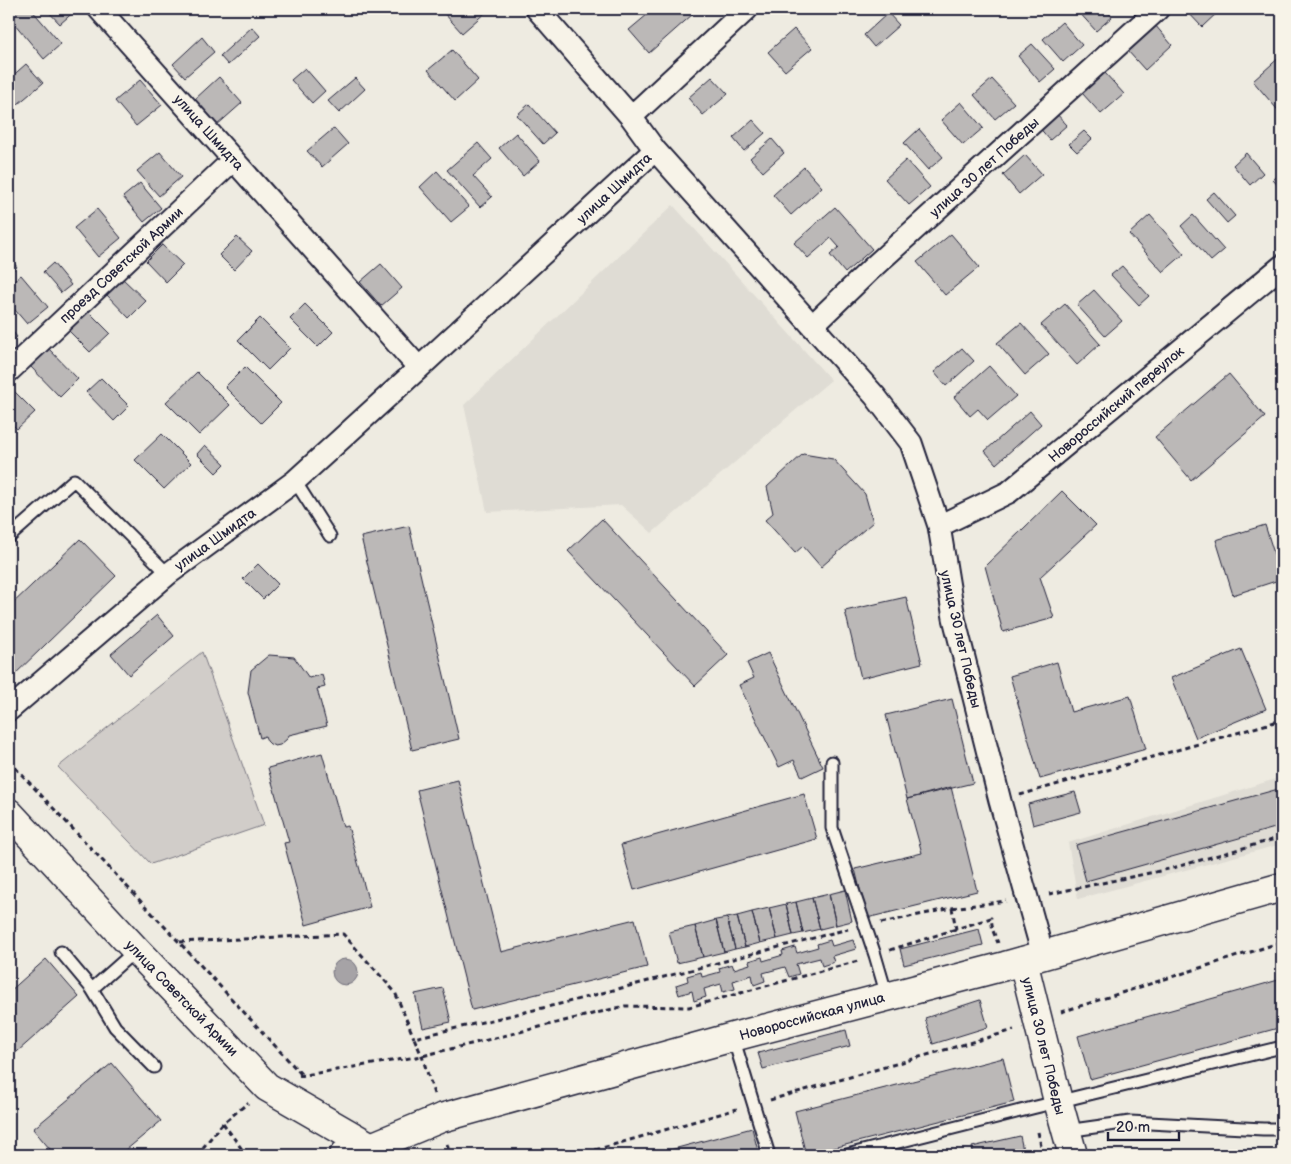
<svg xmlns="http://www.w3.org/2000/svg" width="1291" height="1164" viewBox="0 0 1291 1164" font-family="'Balsamiq Sans',sans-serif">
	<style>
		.built { fill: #dfdcd4 }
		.green { fill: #d1cdc9; stroke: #7a7882 }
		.water { fill: #a6a3a6; stroke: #716f7b }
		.building { fill: #bbb8b7; stroke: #22223b }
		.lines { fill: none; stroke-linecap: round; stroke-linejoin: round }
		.lane-casing { stroke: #22223b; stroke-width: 15 }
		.street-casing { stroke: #22223b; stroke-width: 25 }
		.secondary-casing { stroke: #22223b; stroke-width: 31 }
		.primary-casing { stroke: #22223b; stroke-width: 31 }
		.path { stroke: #22223b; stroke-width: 3; stroke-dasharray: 5 4; stroke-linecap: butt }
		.lane { stroke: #f7f3e8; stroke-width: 11 }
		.street { stroke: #f7f3e8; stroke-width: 21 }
		.secondary { stroke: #f7f3e8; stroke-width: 28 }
		.primary { stroke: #f7f3e8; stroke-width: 28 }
		.labels { text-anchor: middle; stroke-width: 4; stroke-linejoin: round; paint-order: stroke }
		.street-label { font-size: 14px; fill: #22223b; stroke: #f7f3e8 }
	</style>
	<rect width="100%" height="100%" fill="#eeebe1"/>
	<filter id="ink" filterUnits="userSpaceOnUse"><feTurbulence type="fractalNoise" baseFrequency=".02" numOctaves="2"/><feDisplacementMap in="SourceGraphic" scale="10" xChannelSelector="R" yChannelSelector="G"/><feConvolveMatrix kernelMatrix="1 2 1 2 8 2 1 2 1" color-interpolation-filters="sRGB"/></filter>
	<g filter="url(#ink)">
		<path class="built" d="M 673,205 L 831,380 L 652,533 L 621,505 L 487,512 L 464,405 Z
			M 1282,777 L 1282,844 L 1078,899 L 1068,843 Z"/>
		<path class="green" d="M 202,652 L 264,825 L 151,864 L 58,767 Z"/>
		<path class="water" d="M332 972a13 13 0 1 1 26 0a13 13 0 1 1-26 0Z"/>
		<path class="building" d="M 15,9 L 31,9 L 61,44 L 44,59 L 9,17 L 9,14 Z
			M 46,9 L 77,9 L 60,24 Z
			M 446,9 L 484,9 L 486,12 L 462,33 L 443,12 Z
			M 654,9 L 689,9 L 693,14 L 649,53 L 629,30 Z
			M 1078,9 L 1105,9 L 1112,17 L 1096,31 L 1077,10 Z
			M 1185,9 L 1219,9 L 1220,10 L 1202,27 Z
			M 888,13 L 899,25 L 874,47 L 864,35 Z
			M 1062,22 L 1082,45 L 1063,62 L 1043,39 Z
			M 1155,25 L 1172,45 L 1145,70 L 1127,50 Z
			M 252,27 L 260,36 L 228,65 L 220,56 Z
			M 794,29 L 812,48 L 785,71 L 768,52 Z
			M 202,37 L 214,52 L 185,77 L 173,64 Z
			M 1032,44 L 1055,69 L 1040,82 L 1018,56 Z
			M 452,50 L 478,80 L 455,101 L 428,70 Z
			M 1282,55 L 1282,115 L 1253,81 Z
			M 26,64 L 43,83 L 18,104 L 9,93 L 9,79 Z
			M 305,68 L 325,91 L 312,103 L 291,80 Z
			M 1105,73 L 1124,94 L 1101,114 L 1082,93 Z
			M 219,77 L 242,103 L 216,126 L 194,100 Z
			M 712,77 L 728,94 L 703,115 L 688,98 Z
			M 355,78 L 365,89 L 339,113 L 328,101 Z
			M 992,79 L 1014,103 L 995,119 L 974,95 Z
			M 140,80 L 162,105 L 136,126 L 115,101 Z
			M 961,102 L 983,128 L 963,145 L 941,120 Z
			M 529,104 L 555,133 L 543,144 L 517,115 Z
			M 1054,111 L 1067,125 L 1050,140 L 1037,125 Z
			M 753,120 L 765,133 L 744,151 L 733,138 Z
			M 334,128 L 348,144 L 322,167 L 307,151 Z
			M 919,129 L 943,157 L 928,170 L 904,143 Z
			M 1084,131 L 1092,139 L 1077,152 L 1069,144 Z
			M 516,133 L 540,161 L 523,176 L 499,148 Z
			M 772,139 L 784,153 L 763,172 L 750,158 Z
			M 478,143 L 492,159 L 473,176 L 492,197 L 480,207 L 447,170 Z
			M 160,152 L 181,177 L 159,196 L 137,171 Z
			M 1246,153 L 1263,173 L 1250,185 L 1233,165 Z
			M 1025,155 L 1042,174 L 1019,194 L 1003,175 Z
			M 906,160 L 930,187 L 909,205 L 885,179 Z
			M 804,167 L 822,187 L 791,215 L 773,195 Z
			M 437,171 L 469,207 L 451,222 L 420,187 Z
			M 1282,172 L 1282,190 L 1273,180 Z
			M 140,183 L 161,208 L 144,222 L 123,197 Z
			M 1214,192 L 1235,216 L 1227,223 L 1206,199 Z
			M 835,207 L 872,249 L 845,273 L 830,255 L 839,247 L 831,238 L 808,258 L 794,243 Z
			M 97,209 L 121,238 L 98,257 L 74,228 Z
			M 1150,215 L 1184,254 L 1163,272 L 1129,234 Z
			M 1193,215 L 1224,250 L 1211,261 L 1181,226 Z
			M 951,234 L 979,267 L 945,295 L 917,262 Z
			M 237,237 L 252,251 L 234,270 L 219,255 Z
			M 162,245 L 183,265 L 166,282 L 146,261 Z
			M 9,257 L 17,267 L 9,273 Z
			M 53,263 L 71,285 L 61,293 L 43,272 Z
			M 381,264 L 402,288 L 381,306 L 360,282 Z
			M 1122,266 L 1149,296 L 1139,305 L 1111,275 Z
			M 21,275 L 48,307 L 27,324 L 9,303 L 9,285 Z
			M 122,278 L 146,301 L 129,318 L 106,294 Z
			M 1094,290 L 1122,321 L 1105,336 L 1077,305 Z
			M 305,304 L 333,332 L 318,347 L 290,319 Z
			M 1065,304 L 1100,344 L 1077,365 L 1041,325 Z
			M 88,311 L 110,333 L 90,352 L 69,331 Z
			M 260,318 L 290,348 L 268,370 L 238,340 Z
			M 1021,323 L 1049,354 L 1025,375 L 997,343 Z
			M 9,327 L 17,337 L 9,344 Z
			M 48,348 L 78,379 L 60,397 L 30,366 Z
			M 962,348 L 974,361 L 946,386 L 934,372 Z
			M 989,366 L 1016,396 L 988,420 L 978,409 L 970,416 L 954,397 Z
			M 245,367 L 281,403 L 261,423 L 225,387 Z
			M 197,372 L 230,405 L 199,435 L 166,402 Z
			M 1229,374 L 1265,417 L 1191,480 L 1155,437 Z
			M 101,378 L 129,406 L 114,421 L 86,392 Z
			M 10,387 L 35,412 L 17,429 L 9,421 L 9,388 Z
			M 1030,411 L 1041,424 L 996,464 L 985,451 Z
			M 162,434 L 191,463 L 164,489 L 135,460 Z
			M 205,445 L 225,464 L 216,473 L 197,454 Z
			M 803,454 L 833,459 L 865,494 L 873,522 L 821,567 L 803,546 L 795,553 L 765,520 L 773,513 L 767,487 Z
			M 1062,491 L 1096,525 L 1040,577 L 1054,618 L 1003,632 L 985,566 Z
			M 602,519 L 728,655 L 695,686 L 568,551 Z
			M 1265,525 L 1282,579 L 1233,595 L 1216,540 Z
			M 409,526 L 459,739 L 412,750 L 361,537 Z
			M 80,539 L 116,576 L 9,680 L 9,607 Z
			M 258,564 L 278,584 L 263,599 L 243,579 Z
			M 906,597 L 922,663 L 861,678 L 845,611 Z
			M 157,615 L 174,636 L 129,675 L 111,654 Z
			M 1241,649 L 1266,709 L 1196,738 L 1171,678 Z
			M 768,653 L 823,767 L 802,777 L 794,760 L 779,767 L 739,685 L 754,678 L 747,663 Z
			M 269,655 L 294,657 L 309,678 L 322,674 L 325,687 L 317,689 L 327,726 L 289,735 L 287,739 L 280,745 L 275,746 L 270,744 L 267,741 L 265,736 L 260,738 L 248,692 L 251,670 Z
			M 1057,662 L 1071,712 L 1130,696 L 1146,749 L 1040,779 L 1010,676 Z
			M 952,699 L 973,783 L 907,799 L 886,715 Z
			M 322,753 L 343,827 L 348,826 L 370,907 L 306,925 L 284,843 L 289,842 L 268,768 Z
			M 458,780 L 501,952 L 635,919 L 647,967 L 472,1010 L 417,790 Z
			M 951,787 L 977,891 L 867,918 L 855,869 L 922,853 L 907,799 Z
			M 1282,788 L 1282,826 L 1086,881 L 1076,845 Z
			M 1075,792 L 1081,812 L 1033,825 L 1028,804 Z
			M 804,794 L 817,839 L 634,890 L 621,845 Z
			M 845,890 L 852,921 L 836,925 L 829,894 Z
			M 829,894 L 836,925 L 820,929 L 812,898 Z
			M 812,898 L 820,929 L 803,933 L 796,902 Z
			M 796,902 L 803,933 L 793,935 L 786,904 Z
			M 786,904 L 793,935 L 777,939 L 769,908 Z
			M 769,908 L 777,939 L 760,943 L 752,912 Z
			M 752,912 L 760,943 L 745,947 L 737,916 Z
			M 737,916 L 745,947 L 735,949 L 727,918 Z
			M 727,918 L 735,949 L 724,952 L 716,920 Z
			M 716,920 L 724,952 L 703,957 L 695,926 Z
			M 695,926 L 703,957 L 677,963 L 669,932 Z
			M 979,929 L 983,945 L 904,965 L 900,949 Z
			M 830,940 L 832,946 L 853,940 L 856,949 L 832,956 L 834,962 L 822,966 L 820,958 L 796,964 L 799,974 L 789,977 L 785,967 L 763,973 L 765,981 L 754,985 L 752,975 L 733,981 L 735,989 L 723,992 L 721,984 L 704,989 L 706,997 L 694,1001 L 692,991 L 679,995 L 676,985 L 688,981 L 687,976 L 701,972 L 702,977 L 720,972 L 719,968 L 732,964 L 734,969 L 750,964 L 749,961 L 762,957 L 763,961 L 783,955 L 782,951 L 795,947 L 797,953 L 818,947 L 817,944 Z
			M 46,959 L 79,997 L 9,1059 L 9,992 Z
			M 1282,979 L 1282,1027 L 1090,1079 L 1078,1036 Z
			M 443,988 L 451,1022 L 423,1028 L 415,994 Z
			M 980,1000 L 988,1027 L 933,1044 L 925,1018 Z
			M 846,1030 L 850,1046 L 763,1069 L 758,1053 Z
			M 1003,1058 L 1014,1102 L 806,1155 L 795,1111 Z
			M 112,1063 L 161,1121 L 120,1155 L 55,1155 L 33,1129 Z
			M 752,1128 L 759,1155 L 651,1155 Z
			M 1020,1136 L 1024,1155 L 974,1155 L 972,1147 Z"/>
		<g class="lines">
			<g class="lane-casing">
				<path id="lane" d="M 295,481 L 330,536
					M 9,537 L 74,480 L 168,574
					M 832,762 L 832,828 L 875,955 L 887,996
					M 61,952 L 92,989 L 115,1027 L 154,1067
					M 92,989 L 136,950
					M 733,1037 L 769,1155
					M 1066,1131 L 1130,1122 L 1263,1129 L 1282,1129
					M 847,1155 L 1032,1108 L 1282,1047"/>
			</g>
			<g class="street-casing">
				<path id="street" d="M 99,9 L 419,368
					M 537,9 L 631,117 L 655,150 L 875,396 L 911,443 L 939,526 L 954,618 L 1000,801 L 1043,955
					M 631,117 L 747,9
					M 812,326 L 871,269 L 1158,9
					M 9,371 L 233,160
					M 939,526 L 1009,492 L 1282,266
					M 9,710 L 168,574 L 295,481 L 419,368 L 655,150"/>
			</g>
			<g class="secondary-casing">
				<path id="secondary" d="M 1023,961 L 1058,1101 L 1073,1155"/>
			</g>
			<g class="primary-casing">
				<path id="primary" d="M 9,813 L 136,950 L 267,1087 L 371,1147
					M 344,1155 L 371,1147 L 441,1118 L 733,1037 L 1005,966 L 1282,887"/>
			</g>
			<path class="path" d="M 9,761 L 179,942 L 302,1075
				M 1020,795 L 1282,720
				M 1049,894 L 1169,869 L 1282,837
				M 952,908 L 1006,901
				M 881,923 L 952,908 L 956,929 L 991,918 L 993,931 L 998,943
				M 180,942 L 343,934 L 395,992 L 414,1038
				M 890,950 L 956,929
				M 1061,1012 L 1282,942
				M 299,1076 L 422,1056 L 625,1006 L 689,1007 L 858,961
				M 434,1094 L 422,1056 L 414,1038 L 564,1003 L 848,929
				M 770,1100 L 1014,1030
				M 223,1123 L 246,1155
				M 1038,1132 L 1043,1155
				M 447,1144 L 450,1155
				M 197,1155 L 223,1123 L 248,1103
				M 578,1155 L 737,1109"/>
			<use href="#lane" class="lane"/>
			<use href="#street" class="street"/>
			<use href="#secondary" class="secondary"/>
			<use href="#primary" class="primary"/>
		</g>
	</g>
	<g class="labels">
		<g class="street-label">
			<text transform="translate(209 132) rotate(48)" y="5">улица Шмидта</text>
			<text transform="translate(984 167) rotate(-42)" y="5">улица 30 лет Победы</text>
			<text transform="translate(614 188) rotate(-43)" y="5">улица Шмидта</text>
			<text transform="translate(121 265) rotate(-43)" y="5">проезд Советской Армии</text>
			<text transform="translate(1116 404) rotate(-40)" y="5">Новороссийский переулок</text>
			<text transform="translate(215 539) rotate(-36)" y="5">улица Шмидта</text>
			<text transform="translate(961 639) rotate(77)" y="5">улица 30 лет Победы</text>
			<text transform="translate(182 998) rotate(46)" y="5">улица Советской Армии</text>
			<text transform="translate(812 1016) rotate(-15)" y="5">Новороссийская улица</text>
			<text transform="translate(1044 1046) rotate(76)" y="5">улица 30 лет Победы</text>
		</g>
	</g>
	<rect width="1291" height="1164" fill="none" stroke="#f7f3e8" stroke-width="30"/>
	<rect x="15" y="15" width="1261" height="1134" fill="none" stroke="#22223b" stroke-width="2" filter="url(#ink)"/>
	<path d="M1108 1132v8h71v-8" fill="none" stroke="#22223b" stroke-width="2.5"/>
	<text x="1116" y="1132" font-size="15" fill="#22223b" stroke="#f7f3e8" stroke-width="4" paint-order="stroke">20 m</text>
</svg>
